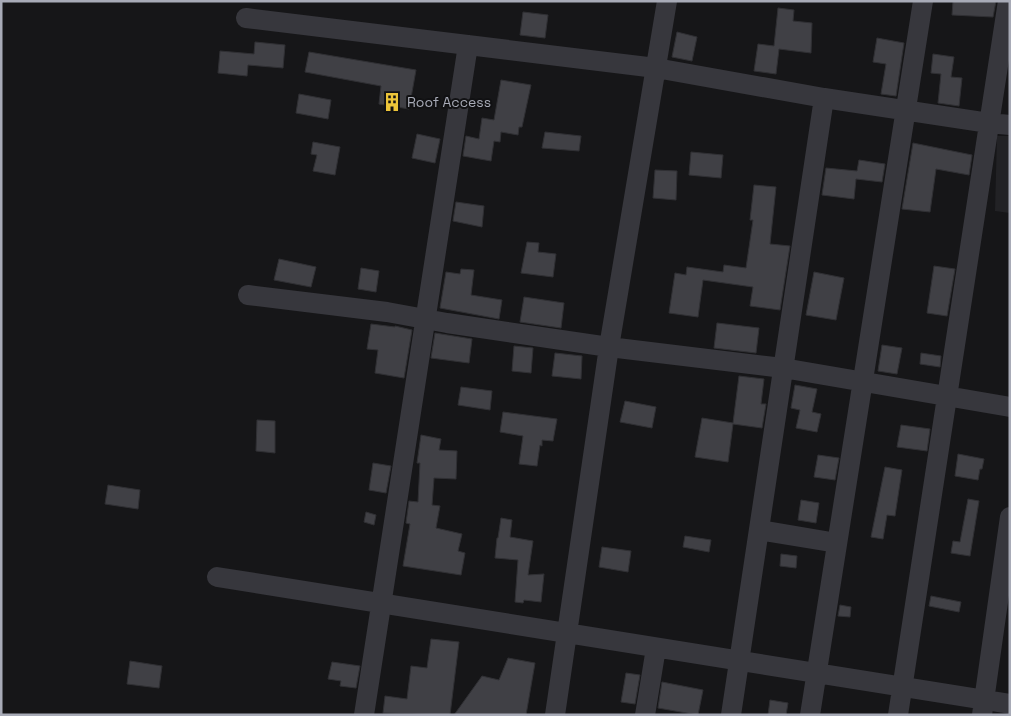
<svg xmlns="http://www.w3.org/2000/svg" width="1011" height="716" viewBox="0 0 1011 716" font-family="'Space Grotesk',sans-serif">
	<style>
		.built { fill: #222225 }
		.building { fill: #404045; stroke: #303034 }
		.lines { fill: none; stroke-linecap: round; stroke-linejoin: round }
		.minor { stroke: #37373d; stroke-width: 20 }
		.labels { text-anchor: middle; stroke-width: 4; stroke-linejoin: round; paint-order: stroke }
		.poi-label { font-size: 14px; fill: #a8abb7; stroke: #111113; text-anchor: start }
	</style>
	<rect width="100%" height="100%" fill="#161618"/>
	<path class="built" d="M 997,136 L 1010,136 L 1010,213 L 995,211 Z"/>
	<path class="building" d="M 953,1 L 996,1 L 993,17 L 952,15 Z
		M 778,8 L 794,10 L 793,21 L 812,23 L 811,53 L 779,49 L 776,74 L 754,71 L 758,44 L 774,46 Z
		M 523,12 L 548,15 L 545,38 L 520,35 Z
		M 677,32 L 697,37 L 692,61 L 672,57 Z
		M 877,38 L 904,43 L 896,96 L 881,94 L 886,64 L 873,62 Z
		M 255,42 L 285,45 L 283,68 L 248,65 L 247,76 L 218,73 L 220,51 L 254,54 Z
		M 309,52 L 416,70 L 409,109 L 379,104 L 381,86 L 305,72 Z
		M 933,54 L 954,57 L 951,77 L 962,78 L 959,106 L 938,103 L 941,74 L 931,73 Z
		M 501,80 L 531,85 L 522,127 L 519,127 L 518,135 L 501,132 L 500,142 L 494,141 L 491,161 L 463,156 L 466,136 L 479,139 L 482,118 L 494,120 Z
		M 299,94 L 331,100 L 328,119 L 296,113 Z
		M 545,132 L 581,136 L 579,151 L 542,148 Z
		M 417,134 L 440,139 L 435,163 L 412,158 Z
		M 313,142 L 340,147 L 335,175 L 313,171 L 317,155 L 311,154 Z
		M 913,143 L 972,155 L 969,175 L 936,169 L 930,212 L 902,209 Z
		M 691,152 L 723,155 L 721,178 L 689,175 Z
		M 859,160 L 885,164 L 882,182 L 856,179 L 854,199 L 822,195 L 826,168 L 857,171 Z
		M 655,170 L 677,171 L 676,200 L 653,198 Z
		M 754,185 L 776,187 L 770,244 L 790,246 L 780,310 L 750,306 L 753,287 L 703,280 L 698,317 L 669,313 L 675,273 L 686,275 L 687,267 L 723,272 L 724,265 L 746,268 L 753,220 L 750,220 Z
		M 456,202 L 484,206 L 482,227 L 453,221 Z
		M 527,242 L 539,243 L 538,252 L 556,254 L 553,277 L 521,273 Z
		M 279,259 L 316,267 L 311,287 L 274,280 Z
		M 934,266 L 955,269 L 947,316 L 927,313 Z
		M 361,268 L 379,271 L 376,292 L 358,289 Z
		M 461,269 L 474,270 L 471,295 L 502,300 L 499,319 L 440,308 L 446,272 L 460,274 Z
		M 814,272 L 844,278 L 836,320 L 806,315 Z
		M 524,297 L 564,303 L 561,328 L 520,322 Z
		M 717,323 L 759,328 L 756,353 L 714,348 Z
		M 371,324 L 395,327 L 395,326 L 412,330 L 404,378 L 375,373 L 378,350 L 367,349 Z
		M 435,333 L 472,339 L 469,363 L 431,358 Z
		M 882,345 L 902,348 L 897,374 L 878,371 Z
		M 514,346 L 533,348 L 531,373 L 512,371 Z
		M 555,353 L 582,356 L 581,379 L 552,376 Z
		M 921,353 L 941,356 L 940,367 L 920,364 Z
		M 739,376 L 764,379 L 761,404 L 766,404 L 762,428 L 733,424 L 728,462 L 695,457 L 702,418 L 733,423 Z
		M 795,385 L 817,389 L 812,412 L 821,414 L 817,432 L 796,428 L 800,410 L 791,408 Z
		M 461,387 L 492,391 L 490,410 L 458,405 Z
		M 625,401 L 656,407 L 652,428 L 620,422 Z
		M 503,412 L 557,419 L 553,441 L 542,440 L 542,446 L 540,445 L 537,466 L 519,464 L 523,436 L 500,432 Z
		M 257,420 L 275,421 L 275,453 L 256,451 Z
		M 901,425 L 930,429 L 927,451 L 897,447 Z
		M 421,435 L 441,439 L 439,450 L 457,451 L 456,479 L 434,478 L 432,505 L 440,506 L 436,528 L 462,534 L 458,551 L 465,553 L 461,575 L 403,566 L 410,524 L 406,523 L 409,501 L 418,502 L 420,463 L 417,463 Z
		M 958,454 L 984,459 L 982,469 L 980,469 L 978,480 L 955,476 Z
		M 818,455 L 839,458 L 835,480 L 814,477 Z
		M 373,463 L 391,466 L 386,493 L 369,490 Z
		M 885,467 L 902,470 L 895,516 L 887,515 L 883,539 L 871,537 Z
		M 108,485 L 140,490 L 138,509 L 105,504 Z
		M 968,499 L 979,501 L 970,556 L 951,553 L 953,541 L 960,542 Z
		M 801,500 L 819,503 L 816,523 L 798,520 Z
		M 366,512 L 376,515 L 374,525 L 364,522 Z
		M 501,518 L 512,520 L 510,537 L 533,541 L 528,575 L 544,574 L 541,602 L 524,600 L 523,603 L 515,602 L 518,560 L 495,558 L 497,538 L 498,538 Z
		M 685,536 L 711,540 L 709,552 L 683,547 Z
		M 602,547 L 631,551 L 628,572 L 599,567 Z
		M 781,554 L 797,556 L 796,568 L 780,566 Z
		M 931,596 L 961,602 L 959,612 L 929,606 Z
		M 840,605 L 851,607 L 850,617 L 838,616 Z
		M 431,639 L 459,642 L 450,715 L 383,713 L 385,696 L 407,699 L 411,666 L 427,668 Z
		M 508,658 L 535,663 L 526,715 L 454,715 L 482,676 L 499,680 Z
		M 130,661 L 162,666 L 159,688 L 127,684 Z
		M 332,662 L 360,666 L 356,688 L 340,686 L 341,681 L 328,679 Z
		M 626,673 L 640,675 L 635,704 L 621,702 Z
		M 662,682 L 703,690 L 698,715 L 658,708 Z
		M 770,700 L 788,703 L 786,715 L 768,715 Z"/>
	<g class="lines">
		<path class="minor" d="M 246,18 L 656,68 L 824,98 L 989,123 L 1010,125
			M 248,295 L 387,312 L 447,323 L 609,347 L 783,368 L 1010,407
			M 759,530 L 837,543
			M 217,577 L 1010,704
			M 364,715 L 468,45
			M 555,715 L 609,347 L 667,1
			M 645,715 L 656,648
			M 731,715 L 824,98
			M 810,715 L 923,1
			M 898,715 L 1008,1
			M 982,715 L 1010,517"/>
	</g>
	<defs>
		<g id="building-bare" transform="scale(1.5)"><path d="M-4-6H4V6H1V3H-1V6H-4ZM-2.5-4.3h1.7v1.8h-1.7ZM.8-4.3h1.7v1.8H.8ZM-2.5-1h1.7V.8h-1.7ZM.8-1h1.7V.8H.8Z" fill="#ecc439" stroke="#111113" stroke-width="2.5" paint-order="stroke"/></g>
	</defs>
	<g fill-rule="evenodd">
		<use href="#building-bare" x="392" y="102"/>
	</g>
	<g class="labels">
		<g class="poi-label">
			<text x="407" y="107">Roof Access</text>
		</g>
	</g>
	<rect width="1011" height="716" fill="none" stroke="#a8abb7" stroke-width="5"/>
</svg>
